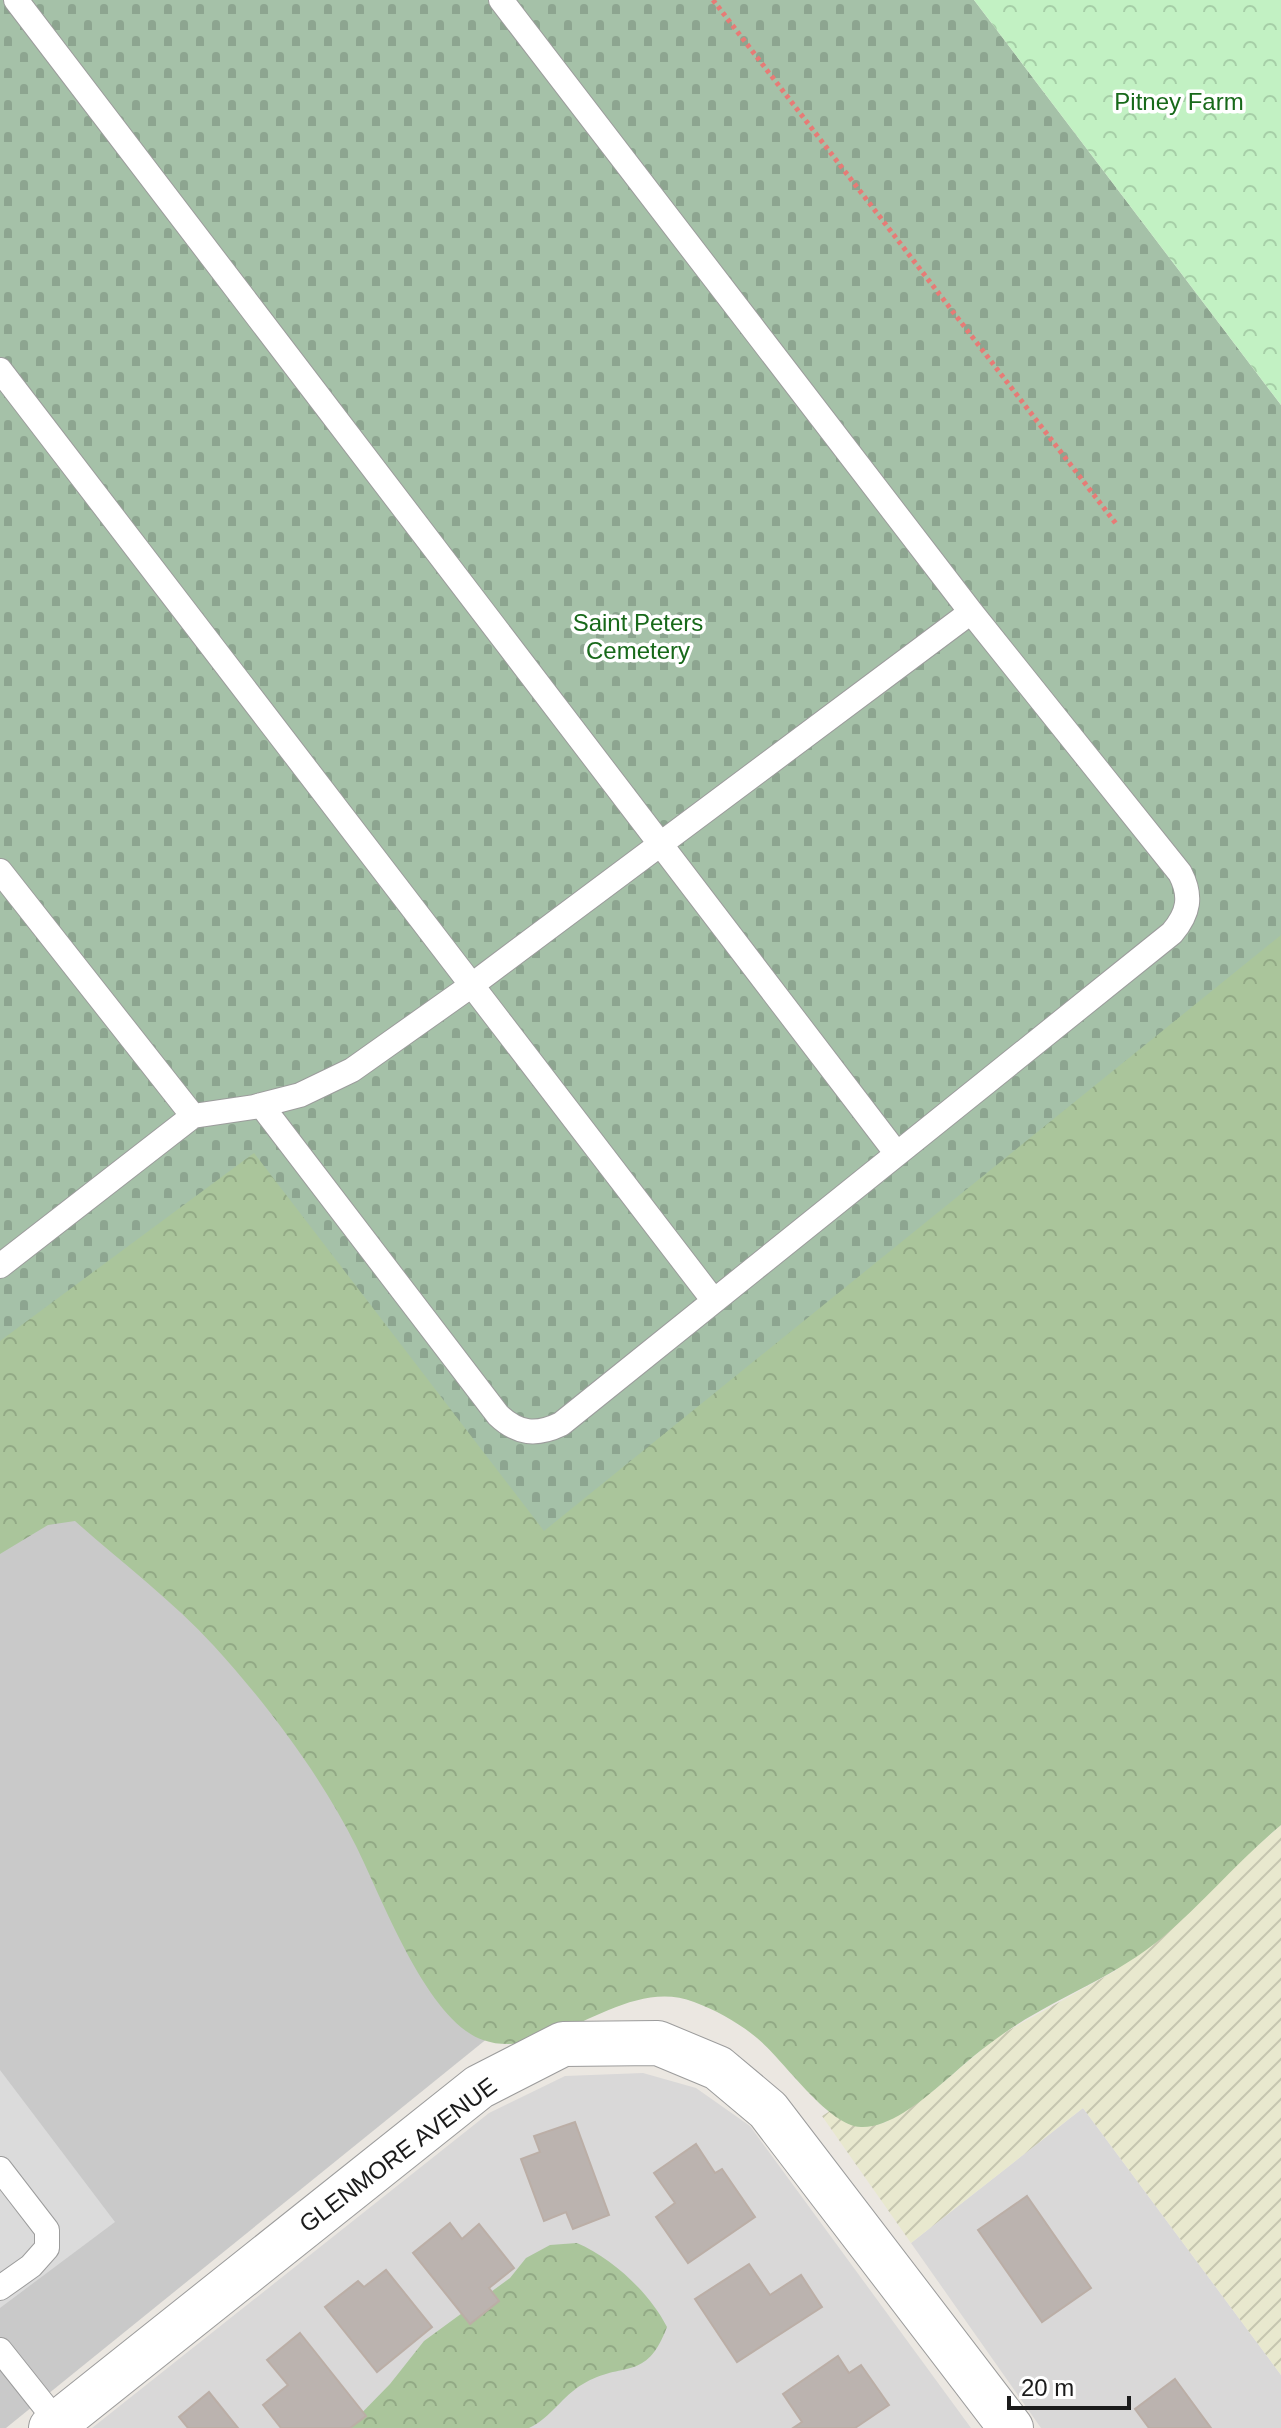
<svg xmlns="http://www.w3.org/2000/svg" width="1281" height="2428" viewBox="0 0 1281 2428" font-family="Arial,sans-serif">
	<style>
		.residential { fill: #d9d8d8 }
		.religious { fill: #c9c9c9 }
		.farmland { fill: url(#farmland-furrows) }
		.forest { fill: url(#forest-crowns) }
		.cemetery { fill: url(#cemetery-stones) }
		.park { fill: url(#park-crowns) }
		.parking { fill: #dbdbdb }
		.building { fill: #bbb3af; stroke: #bbaea6; stroke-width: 2 }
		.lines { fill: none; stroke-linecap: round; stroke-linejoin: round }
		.lane-casing { stroke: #9c9c9c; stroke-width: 26 }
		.street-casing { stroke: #9c9c9c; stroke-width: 46 }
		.path { stroke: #e77b76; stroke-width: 5; stroke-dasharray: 4 4; stroke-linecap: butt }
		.lane { stroke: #fff; stroke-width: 24 }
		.street { stroke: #fff; stroke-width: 44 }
		.labels { text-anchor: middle; stroke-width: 7; stroke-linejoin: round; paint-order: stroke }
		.park-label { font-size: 24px; fill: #18691a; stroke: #fff }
		.street-label { font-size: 24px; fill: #1b1b1b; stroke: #fff }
	</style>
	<defs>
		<pattern id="farmland-furrows" width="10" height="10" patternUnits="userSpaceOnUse" patternTransform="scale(2)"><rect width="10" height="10" fill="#e8e8ce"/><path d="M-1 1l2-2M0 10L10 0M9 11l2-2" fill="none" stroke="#c6c6b0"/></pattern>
		<pattern id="forest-crowns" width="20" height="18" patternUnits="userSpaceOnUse" patternTransform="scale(2)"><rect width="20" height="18" fill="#aac59b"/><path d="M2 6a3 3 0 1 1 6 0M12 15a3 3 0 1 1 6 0" fill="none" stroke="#92a985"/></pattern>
		<pattern id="cemetery-stones" width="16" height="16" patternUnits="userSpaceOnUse" patternTransform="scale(2)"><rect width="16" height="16" fill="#a5c1a8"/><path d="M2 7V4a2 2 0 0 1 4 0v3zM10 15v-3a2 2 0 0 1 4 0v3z" fill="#8da590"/></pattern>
		<pattern id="park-crowns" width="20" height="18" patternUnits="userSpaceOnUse" patternTransform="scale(2)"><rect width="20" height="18" fill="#c2f1c3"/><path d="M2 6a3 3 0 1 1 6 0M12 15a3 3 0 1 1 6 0" fill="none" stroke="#a6cea7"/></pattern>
	</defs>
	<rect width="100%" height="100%" fill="#ebe7e1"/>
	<path class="residential" d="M 643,2073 L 696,2088 L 750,2126 L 971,2428 L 92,2428 L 489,2113 L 565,2076 Z
		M 1083,2108 L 1281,2375 L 1281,2428 L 1041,2428 L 911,2243 Z"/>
	<path class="religious" d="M 0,1338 L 504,2025 L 6,2428 L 0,2428 Z"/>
	<path class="farmland" d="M 1281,1825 L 1281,2375 L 1083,2108 L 911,2243 L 822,2116 L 830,2111 L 859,2127 L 884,2123 L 933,2091 L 997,2037 L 1115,1971 Z"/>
	<path class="forest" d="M 1281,910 L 1281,1825 C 1239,1860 1204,1902 1163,1937 C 1112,1980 1048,2000 996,2039 C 976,2053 958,2070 939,2086 C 919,2103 888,2128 861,2127 C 827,2125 784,2060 757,2038 C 739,2023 716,2010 694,2002 C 622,1974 551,2064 483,2040 C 427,2021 381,1896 356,1846 C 321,1776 267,1704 214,1646 C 173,1601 121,1562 75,1521 L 48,1525 L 0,1554 L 0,1293 L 121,1171 Z
		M 577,2243 C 612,2258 649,2292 667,2327 C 646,2383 623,2360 583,2384 C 562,2396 551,2418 529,2428 L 347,2428 L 390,2384 L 424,2341 L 510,2278 L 526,2258 L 550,2245 Z"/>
	<path class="cemetery" d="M 0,0 L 974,0 L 1281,405 L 1281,935 L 544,1531 L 254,1153 L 0,1341 Z"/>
	<path class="park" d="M 974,0 L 1281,0 L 1281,405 Z"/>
	<path class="parking" d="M 0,2070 L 115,2222 L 0,2308 Z"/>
	<path class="building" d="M 575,2122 L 609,2215 L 573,2229 L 566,2212 L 544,2221 L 521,2159 L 540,2152 L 534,2136 Z
		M 696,2144 L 715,2173 L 722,2169 L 755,2217 L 688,2263 L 656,2217 L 675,2203 L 654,2173 Z
		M 1027,2196 L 1091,2288 L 1042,2322 L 978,2230 Z
		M 450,2223 L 462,2239 L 479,2224 L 514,2268 L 489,2288 L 499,2301 L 470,2324 L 413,2253 Z
		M 749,2264 L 770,2295 L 801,2275 L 822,2307 L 737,2362 L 695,2299 Z
		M 386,2270 L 432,2327 L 377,2372 L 325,2307 L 358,2281 L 364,2287 Z
		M 300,2333 L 366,2416 L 350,2428 L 281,2428 L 263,2405 L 288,2385 L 267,2360 Z
		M 838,2356 L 849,2373 L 861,2365 L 889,2405 L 855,2428 L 793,2428 L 802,2422 L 783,2394 Z
		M 1175,2379 L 1211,2428 L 1149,2428 L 1135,2409 Z
		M 209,2392 L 238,2428 L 188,2428 L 179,2417 Z"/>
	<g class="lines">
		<g class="lane-casing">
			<path id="lane" d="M 16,0 L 897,1154
				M 0,370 L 714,1301
				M 0,871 L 193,1116
				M 261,1105 L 498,1415 C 518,1434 536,1436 561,1424 L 1172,933 C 1189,913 1192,896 1180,873 L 971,612 L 501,0
				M 0,1266 L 193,1116 L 254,1107 L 300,1095 L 352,1070 L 472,985 L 971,612
				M 0,2169 L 47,2230 L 47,2248 L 31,2266 L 0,2288
				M 0,2350 L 58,2423"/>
		</g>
		<g class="street-casing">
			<path id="street" d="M 51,2428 L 479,2087 L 563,2044 L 658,2043 L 718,2068 L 768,2110 L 1011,2428"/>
		</g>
		<path class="path" d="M 713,0 L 1117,525"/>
		<use href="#lane" class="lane"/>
		<use href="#street" class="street"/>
	</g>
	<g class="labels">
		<g class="park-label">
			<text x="1179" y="110">Pitney Farm</text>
			<text x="638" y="631">Saint Peters<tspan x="638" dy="28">Cemetery</tspan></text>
		</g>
		<g class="street-label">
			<text transform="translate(398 2155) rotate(-37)" y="8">GLENMORE AVENUE</text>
		</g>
	</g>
	<path d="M1009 2396v12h120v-12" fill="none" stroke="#1b1b1b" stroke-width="4"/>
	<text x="1021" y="2396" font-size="24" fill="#1b1b1b" stroke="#ffffff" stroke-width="6" paint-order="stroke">20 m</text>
</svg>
